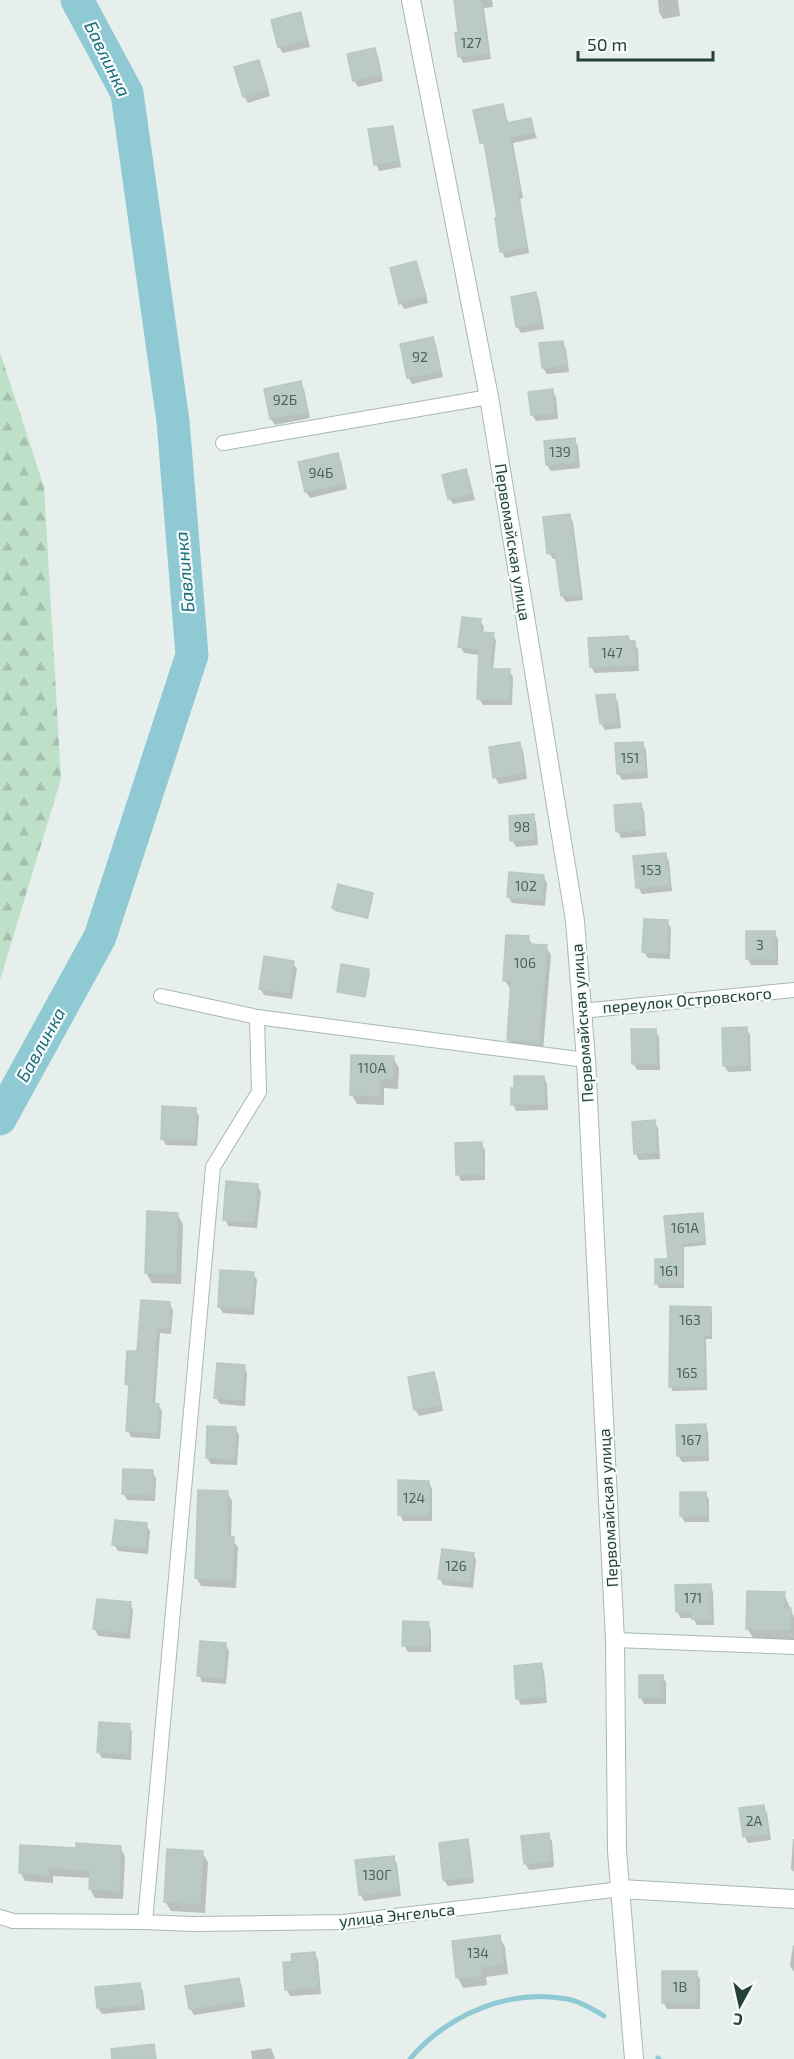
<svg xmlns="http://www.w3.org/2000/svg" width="794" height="2059" viewBox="0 0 794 2059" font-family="'Exo 2',sans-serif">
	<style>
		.forest { fill: url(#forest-firs) }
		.shadow { fill: #0003 }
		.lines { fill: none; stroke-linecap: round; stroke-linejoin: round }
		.stream { stroke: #8ec9d4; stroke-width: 5 }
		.river { stroke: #8ec9d4; stroke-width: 33 }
		.building { fill: #bbcac4; stroke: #b8c9c2; stroke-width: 1.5 }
		.minor-casing { stroke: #a8b8b2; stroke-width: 16 }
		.tertiary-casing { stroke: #a8b8b2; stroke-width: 20 }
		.minor { stroke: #fff; stroke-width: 14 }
		.tertiary { stroke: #fff; stroke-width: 18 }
		.labels { text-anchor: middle; stroke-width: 4.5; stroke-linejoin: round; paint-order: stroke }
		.number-label { font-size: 14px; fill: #4a645c }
		.street-label { font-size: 16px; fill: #24423a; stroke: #f7fbf9 }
		.water-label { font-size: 18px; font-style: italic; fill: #1c6f80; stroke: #f7fbf9 }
	</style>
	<defs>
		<pattern id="forest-firs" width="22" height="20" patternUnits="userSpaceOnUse" patternTransform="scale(1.5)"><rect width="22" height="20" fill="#bfe0c8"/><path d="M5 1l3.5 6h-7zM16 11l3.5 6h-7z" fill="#a4c1ad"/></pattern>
	</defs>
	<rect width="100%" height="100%" fill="#e6efeb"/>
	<path class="forest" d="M 0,352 L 44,487 L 61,779 L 0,980 Z"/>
	<path class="shadow" d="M 455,0 L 492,0 L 493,7 L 484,8 L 491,59 L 463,63 L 460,57 L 456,34 L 459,34 Z
		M 658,0 L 678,0 L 680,16 L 663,19 L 659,12 Z
		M 300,14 L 303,20 L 310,47 L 283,53 L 279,47 L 273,21 Z
		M 374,49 L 378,56 L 383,81 L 358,87 L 354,80 Z
		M 258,62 L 270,96 L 248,103 L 244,96 Z
		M 502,106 L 509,124 L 530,120 L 537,138 L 513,143 L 523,198 L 520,199 L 529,253 L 505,258 L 502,251 L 499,219 L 487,149 L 482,143 L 475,111 Z
		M 392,127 L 395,134 L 401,167 L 379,171 L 376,164 Z
		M 415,263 L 419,269 L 428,303 L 404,309 L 401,303 Z
		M 536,294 L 539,300 L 544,329 L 521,333 L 517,326 Z
		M 433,339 L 436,345 L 443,377 L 412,384 L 408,377 Z
		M 562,342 L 566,349 L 569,372 L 547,374 L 543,368 L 540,345 Z
		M 300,382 L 304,389 L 310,418 L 275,425 L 271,419 L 265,390 Z
		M 552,391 L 556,397 L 558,419 L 536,421 L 532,415 Z
		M 574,440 L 578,446 L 580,468 L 551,471 L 547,465 Z
		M 337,454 L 341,461 L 347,489 L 310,498 L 306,492 Z
		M 466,471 L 469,477 L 475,500 L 453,504 L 449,498 Z
		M 569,516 L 573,522 L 583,600 L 566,602 L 562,596 L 557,559 L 553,559 L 549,553 Z
		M 480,621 L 484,627 L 483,633 L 493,634 L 496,641 L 493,670 L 509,671 L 513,677 L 512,705 L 483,705 L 479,698 L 480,655 L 464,653 L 460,646 Z
		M 628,637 L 638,649 L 639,671 L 595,673 L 591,667 Z
		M 614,695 L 618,702 L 621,728 L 605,730 L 601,723 Z
		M 642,743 L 646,750 L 648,778 L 622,780 L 618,773 Z
		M 519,744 L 523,750 L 527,779 L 499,784 L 495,777 Z
		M 641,805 L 644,811 L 646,836 L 621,838 L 618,831 Z
		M 533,816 L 536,822 L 538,845 L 516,847 L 512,840 Z
		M 665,854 L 669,861 L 672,891 L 642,894 L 638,887 Z
		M 543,876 L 547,883 L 545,906 L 512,903 L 508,896 Z
		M 372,894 L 373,897 L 368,919 L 335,911 L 333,908 Z
		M 667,922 L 671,928 L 670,959 L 648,958 L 644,952 Z
		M 774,932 L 778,939 L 778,965 L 751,965 L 747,958 Z
		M 528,937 L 533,946 L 546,947 L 551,955 L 543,1051 L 514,1049 L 509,1040 L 512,989 L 510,989 L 505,980 Z
		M 293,963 L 297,969 L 292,999 L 264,995 L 260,988 Z
		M 368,970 L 370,973 L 366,995 L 339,991 Z
		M 746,1028 L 750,1035 L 751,1071 L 728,1072 L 724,1065 Z
		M 655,1030 L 659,1037 L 660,1070 L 637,1070 L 633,1063 Z
		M 393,1058 L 399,1068 L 398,1089 L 384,1088 L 384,1105 L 357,1104 L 351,1094 Z
		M 544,1077 L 547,1084 L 548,1110 L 516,1111 L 513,1104 Z
		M 195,1109 L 199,1116 L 197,1146 L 166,1145 L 163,1139 Z
		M 654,1122 L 658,1128 L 660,1159 L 639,1160 L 636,1154 Z
		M 481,1144 L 485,1150 L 485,1180 L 461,1181 L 458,1174 Z
		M 257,1185 L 261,1192 L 257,1228 L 228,1226 L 225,1219 Z
		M 177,1214 L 183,1224 L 181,1284 L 152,1283 L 146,1273 Z
		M 702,1214 L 704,1219 L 706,1245 L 684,1247 L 684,1288 L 659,1288 L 657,1284 L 656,1260 L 669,1260 Z
		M 253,1273 L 257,1280 L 254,1315 L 223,1313 L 219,1306 Z
		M 169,1303 L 173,1310 L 171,1334 L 160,1333 L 155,1405 L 158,1405 L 162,1411 L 160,1439 L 131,1437 L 128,1431 L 130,1390 L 127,1384 L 139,1353 Z
		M 710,1308 L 712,1313 L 712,1339 L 706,1339 L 707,1390 L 673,1391 L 670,1386 Z
		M 244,1367 L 247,1373 L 245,1406 L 220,1404 L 216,1398 Z
		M 433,1374 L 437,1380 L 443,1411 L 419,1416 L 415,1409 Z
		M 705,1426 L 708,1432 L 709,1461 L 682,1462 L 678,1455 Z
		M 235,1429 L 239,1435 L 237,1465 L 211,1464 L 207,1458 Z
		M 152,1472 L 156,1478 L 155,1501 L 127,1500 L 123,1493 Z
		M 429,1482 L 432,1489 L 432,1521 L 403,1521 L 400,1514 Z
		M 227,1492 L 232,1501 L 231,1538 L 238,1547 L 236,1588 L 201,1586 L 196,1577 Z
		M 706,1493 L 709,1500 L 709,1522 L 685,1522 L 681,1516 Z
		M 146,1524 L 150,1531 L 148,1554 L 118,1551 L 114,1545 Z
		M 473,1554 L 476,1560 L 473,1588 L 443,1585 L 440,1579 Z
		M 710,1586 L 713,1592 L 714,1625 L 697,1625 L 693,1618 L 681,1618 L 677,1612 Z
		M 784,1594 L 794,1617 L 794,1640 L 753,1638 L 747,1628 Z
		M 130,1604 L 133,1610 L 130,1639 L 98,1636 L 95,1629 Z
		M 428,1623 L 431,1630 L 431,1652 L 408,1652 L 404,1645 Z
		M 225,1644 L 229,1651 L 226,1684 L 202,1682 L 199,1675 Z
		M 541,1665 L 544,1671 L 547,1703 L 521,1705 L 518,1699 L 515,1667 Z
		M 663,1676 L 666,1683 L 666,1704 L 644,1704 L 641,1698 Z
		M 129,1725 L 132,1732 L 131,1760 L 102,1758 L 98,1752 Z
		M 763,1807 L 767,1813 L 771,1840 L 748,1843 L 745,1837 L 741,1809 Z
		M 548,1835 L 552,1841 L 554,1867 L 529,1870 L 525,1863 Z
		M 793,1839 L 794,1839 L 794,1872 L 791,1869 Z
		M 467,1841 L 470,1847 L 474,1883 L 448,1886 L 444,1880 Z
		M 120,1847 L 125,1856 L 123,1899 L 95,1898 L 90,1889 L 91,1878 L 53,1876 L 53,1883 L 25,1881 L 20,1872 L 77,1849 Z
		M 202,1852 L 208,1862 L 205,1913 L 171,1911 L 165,1901 Z
		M 393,1857 L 397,1864 L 401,1896 L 364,1901 L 360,1894 Z
		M 499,1937 L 505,1947 L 508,1974 L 486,1977 L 487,1985 L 463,1988 L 458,1978 L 454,1942 Z
		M 793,1945 L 794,1946 L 794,1972 L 790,1966 Z
		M 314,1953 L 318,1960 L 321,1994 L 290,1996 L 287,1990 L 294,1963 Z
		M 696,1973 L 700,1979 L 700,2009 L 667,2009 L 664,2003 Z
		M 238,1979 L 242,1986 L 245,2007 L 194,2015 L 190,2009 Z
		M 139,1984 L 143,1991 L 145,2010 L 102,2014 L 98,2008 Z
		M 271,2048 L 275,2059 L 252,2059 L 251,2051 Z"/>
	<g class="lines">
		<path class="stream" d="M 658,2058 L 659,2059
			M 410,2059 C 447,2015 509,1988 567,1999 C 580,2001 593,2009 604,2016"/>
		<path class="river" d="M 0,1119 L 100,937 L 192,655 L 173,421 L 127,93 L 77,0"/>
	</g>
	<path class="building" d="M 454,0 L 481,0 L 488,53 L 458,57 L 455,33 L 458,32 Z
		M 301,12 L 307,40 L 278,47 L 271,20 Z
		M 375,48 L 381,74 L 353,81 L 347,54 Z
		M 259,60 L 268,90 L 243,97 L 234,67 Z
		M 503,104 L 507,123 L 531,118 L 534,132 L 510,137 L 520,192 L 517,192 L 527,247 L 500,252 L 495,218 L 497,218 L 484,142 L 480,143 L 473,110 Z
		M 393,126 L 398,161 L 374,165 L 368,129 Z
		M 416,261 L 426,296 L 399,304 L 390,268 Z
		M 536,292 L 541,323 L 516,327 L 511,297 Z
		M 433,337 L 440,371 L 407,378 L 400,344 Z
		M 563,341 L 566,365 L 542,368 L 539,343 Z
		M 301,381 L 307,412 L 270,419 L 264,389 Z
		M 553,389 L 555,413 L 531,415 L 528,392 Z
		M 575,438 L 577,462 L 546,465 L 544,441 Z
		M 338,453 L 345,483 L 305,492 L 298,462 Z
		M 466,469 L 472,493 L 448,499 L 442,475 Z
		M 570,514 L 580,594 L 561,596 L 555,553 L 547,554 L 543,517 Z
		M 462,617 L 481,619 L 480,632 L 494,633 L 490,669 L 510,669 L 509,700 L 477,699 L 479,649 L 458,647 Z
		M 628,636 L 629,641 L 635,641 L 636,665 L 590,667 L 588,638 Z
		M 615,694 L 618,722 L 600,724 L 596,695 Z
		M 520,742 L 524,773 L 493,778 L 489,747 Z
		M 643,742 L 645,772 L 617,774 L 615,743 Z
		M 641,803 L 643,830 L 616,832 L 614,805 Z
		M 534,814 L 535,839 L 510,841 L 509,816 Z
		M 666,853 L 669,885 L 636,888 L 633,856 Z
		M 509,872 L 544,875 L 542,900 L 507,897 Z
		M 338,884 L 373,893 L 367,917 L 332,908 Z
		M 644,919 L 668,920 L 667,953 L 642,952 Z
		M 746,931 L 775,931 L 775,959 L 746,959 Z
		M 506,935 L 529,936 L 528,944 L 547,945 L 539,1042 L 507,1040 L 511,981 L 503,981 Z
		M 264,956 L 294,961 L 289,993 L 259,989 Z
		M 341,964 L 369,969 L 365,997 L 337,992 Z
		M 747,1027 L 748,1065 L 723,1066 L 722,1028 Z
		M 631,1029 L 656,1029 L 657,1064 L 632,1064 Z
		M 351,1055 L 394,1056 L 393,1079 L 379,1079 L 379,1096 L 350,1095 Z
		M 514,1076 L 544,1076 L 545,1104 L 511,1105 L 511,1088 L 514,1088 Z
		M 162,1106 L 196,1108 L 195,1140 L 161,1139 Z
		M 655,1120 L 657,1152 L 634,1154 L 632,1122 Z
		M 482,1142 L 483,1174 L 456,1175 L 455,1143 Z
		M 226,1181 L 258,1184 L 254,1222 L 223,1220 Z
		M 147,1211 L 178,1213 L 176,1274 L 145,1273 Z
		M 703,1213 L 705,1241 L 682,1243 L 683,1284 L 655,1284 L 655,1259 L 668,1259 L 664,1216 Z
		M 220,1270 L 254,1272 L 251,1309 L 218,1307 Z
		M 141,1300 L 170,1302 L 169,1328 L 157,1327 L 152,1403 L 159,1404 L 157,1433 L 126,1431 L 129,1385 L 125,1384 L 127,1351 L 137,1351 Z
		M 670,1306 L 711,1307 L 710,1335 L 704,1335 L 705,1386 L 669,1387 Z
		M 217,1363 L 245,1365 L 242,1400 L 214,1398 Z
		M 434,1372 L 440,1405 L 414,1410 L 408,1377 Z
		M 706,1424 L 706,1455 L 677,1456 L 676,1425 Z
		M 207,1426 L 236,1427 L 234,1459 L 206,1458 Z
		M 123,1469 L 153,1470 L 153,1495 L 122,1494 Z
		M 398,1480 L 429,1481 L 429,1515 L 398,1515 Z
		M 198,1490 L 228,1491 L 227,1536 L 234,1537 L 232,1580 L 195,1578 Z
		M 680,1492 L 706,1492 L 707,1516 L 680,1516 Z
		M 115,1520 L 147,1523 L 145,1548 L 112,1545 Z
		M 442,1549 L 474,1553 L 470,1582 L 438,1579 Z
		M 711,1584 L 711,1619 L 692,1619 L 692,1612 L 676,1612 L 675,1585 Z
		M 747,1591 L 785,1592 L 784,1608 L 791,1608 L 790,1630 L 746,1629 Z
		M 97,1599 L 131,1602 L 127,1633 L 93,1629 Z
		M 403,1621 L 429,1622 L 428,1646 L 402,1646 Z
		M 200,1641 L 226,1643 L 223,1678 L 197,1676 Z
		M 542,1663 L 544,1697 L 516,1699 L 514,1666 Z
		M 639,1675 L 663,1675 L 663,1698 L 639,1698 Z
		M 99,1722 L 130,1724 L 128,1754 L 97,1752 Z
		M 764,1805 L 768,1834 L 743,1837 L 739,1808 Z
		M 549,1833 L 551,1861 L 524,1864 L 521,1836 Z
		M 468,1839 L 472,1877 L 443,1880 L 439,1843 Z
		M 76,1843 L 121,1846 L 119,1891 L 89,1889 L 90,1870 L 49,1868 L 48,1875 L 19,1873 L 20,1845 L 76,1848 Z
		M 167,1849 L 203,1851 L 200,1904 L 164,1902 Z
		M 394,1856 L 398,1890 L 359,1895 L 355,1860 Z
		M 500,1935 L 503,1964 L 481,1967 L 482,1976 L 456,1978 L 452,1941 Z
		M 315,1952 L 318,1987 L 285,1990 L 283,1962 L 292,1962 L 291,1954 Z
		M 662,1971 L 697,1971 L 697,2003 L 662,2003 Z
		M 239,1978 L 243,2001 L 189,2009 L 185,1986 Z
		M 140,1983 L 142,2004 L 97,2008 L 95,1987 Z
		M 154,2044 L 156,2059 L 112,2059 L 111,2049 Z"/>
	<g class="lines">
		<g class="minor-casing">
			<path id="minor" d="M 223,443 L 489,397
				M 161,996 L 257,1017 L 586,1060
				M 581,1011 L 794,990
				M 615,1640 L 794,1647
				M 0,1917 L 13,1921 L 145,1922 L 193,1924 L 344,1922 L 621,1889
				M 145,1922 L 213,1167 L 259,1092 L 257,1017"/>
		</g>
		<g class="tertiary-casing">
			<path id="tertiary" d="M 411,0 L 489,397 L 575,921 L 586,1060 L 615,1640 L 617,1851 L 634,2059
				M 621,1889 L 794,1899"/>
		</g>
		<use href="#minor" class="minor"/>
		<use href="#tertiary" class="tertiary"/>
	</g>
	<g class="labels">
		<g class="number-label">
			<text x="471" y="48">127</text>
			<text x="420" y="362">92</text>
			<text x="285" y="405">92Б</text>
			<text x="560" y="457">139</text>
			<text x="321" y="478">94Б</text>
			<text x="612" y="658">147</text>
			<text x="630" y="763">151</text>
			<text x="522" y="832">98</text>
			<text x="651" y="875">153</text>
			<text x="526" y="891">102</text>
			<text x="760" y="950">3</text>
			<text x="525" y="968">106</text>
			<text x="372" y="1073">110А</text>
			<text x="685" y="1233">161А</text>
			<text x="669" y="1276">161</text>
			<text x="690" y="1325">163</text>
			<text x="687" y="1378">165</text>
			<text x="691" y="1445">167</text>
			<text x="414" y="1503">124</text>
			<text x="456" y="1571">126</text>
			<text x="693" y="1603">171</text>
			<text x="754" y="1826">2А</text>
			<text x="377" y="1880">130Г</text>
			<text x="478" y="1958">134</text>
			<text x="680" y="1992">1В</text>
		</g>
		<g class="street-label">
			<text transform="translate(513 542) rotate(81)" y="6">Первомайская улица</text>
			<text transform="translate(687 1000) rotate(-5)" y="6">переулок Островского</text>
			<text transform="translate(582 1023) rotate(-94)" y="6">Первомайская улица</text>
			<text transform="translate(608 1508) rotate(-93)" y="6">Первомайская улица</text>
			<text transform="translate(397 1915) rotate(-6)" y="6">улица Энгельса</text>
		</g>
		<g class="water-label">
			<text transform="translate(107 59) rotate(64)" y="6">Бавлинка</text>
			<text transform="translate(185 572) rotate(-95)" y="6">Бавлинка</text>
			<text transform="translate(41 1045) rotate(-61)" y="6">Бавлинка</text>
		</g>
	</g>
	<g transform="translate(740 2005) rotate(188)" stroke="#f7fbf9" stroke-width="4.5" paint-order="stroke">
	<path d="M0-4.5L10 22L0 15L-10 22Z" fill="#24423a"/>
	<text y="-9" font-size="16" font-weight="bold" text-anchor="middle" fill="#24423a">С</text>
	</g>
	<path d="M578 51v9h135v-9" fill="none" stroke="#24423a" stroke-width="3"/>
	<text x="587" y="51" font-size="18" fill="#24423a" stroke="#f7fbf9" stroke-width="4.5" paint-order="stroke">50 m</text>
</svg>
